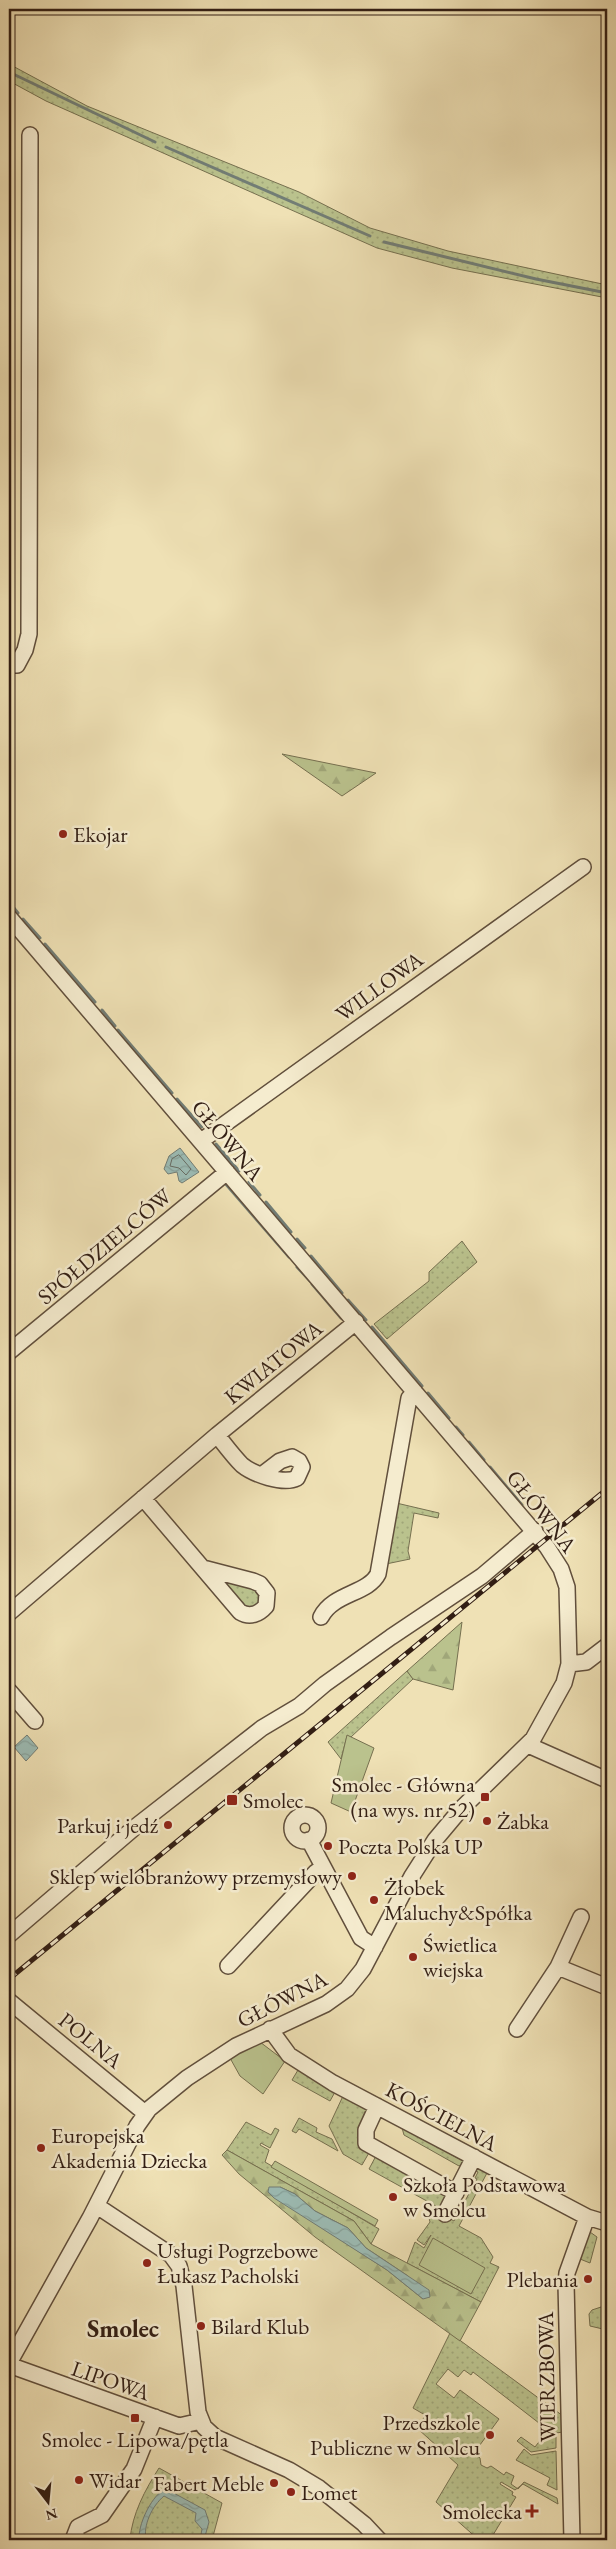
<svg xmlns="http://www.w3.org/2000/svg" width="616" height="2549" viewBox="0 0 616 2549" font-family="'EB Garamond',serif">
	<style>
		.grass { fill: url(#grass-dots); stroke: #767050 }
		.forest { fill: url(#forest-firs); stroke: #767050; fill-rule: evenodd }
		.garden { fill: #bac28d; stroke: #767050 }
		.water { fill: url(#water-waves); stroke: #727d75 }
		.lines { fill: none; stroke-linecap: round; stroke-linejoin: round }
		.shore { stroke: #676d64; stroke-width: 1 }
		.stream { stroke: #727d75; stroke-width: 3 }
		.minor-casing { stroke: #614f3c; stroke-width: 18 }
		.minor { stroke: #f5eccf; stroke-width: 15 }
		.rail-casing { stroke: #321e14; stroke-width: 5 }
		.rail { stroke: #f5eccf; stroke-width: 3; stroke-dasharray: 9; stroke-linecap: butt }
		.poi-dot { fill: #8f2418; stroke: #f5eccf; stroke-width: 2 }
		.labels { text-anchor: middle; stroke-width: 5; stroke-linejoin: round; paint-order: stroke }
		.poi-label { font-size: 22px; fill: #321e14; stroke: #f5eccf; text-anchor: start }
		.street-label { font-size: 22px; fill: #321e14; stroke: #f5eccf }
		.quarter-label { font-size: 25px; font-weight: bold; fill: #321e14; stroke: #f5eccf }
	</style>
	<defs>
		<pattern id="grass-dots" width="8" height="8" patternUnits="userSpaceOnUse" patternTransform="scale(1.25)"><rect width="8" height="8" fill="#bac28d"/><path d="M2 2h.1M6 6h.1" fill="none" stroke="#a0a679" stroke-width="1.8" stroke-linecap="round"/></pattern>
		<pattern id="forest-firs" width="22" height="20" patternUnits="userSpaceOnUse" patternTransform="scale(1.25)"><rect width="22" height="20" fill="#bac28d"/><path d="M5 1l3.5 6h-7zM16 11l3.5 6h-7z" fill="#a0a679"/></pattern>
		<pattern id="water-waves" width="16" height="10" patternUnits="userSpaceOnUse" patternTransform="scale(1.25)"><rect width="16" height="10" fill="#9cbcb5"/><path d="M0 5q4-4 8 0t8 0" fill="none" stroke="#87a19b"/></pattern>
	</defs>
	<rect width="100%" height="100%" fill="#efe1b5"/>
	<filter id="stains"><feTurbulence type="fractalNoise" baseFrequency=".004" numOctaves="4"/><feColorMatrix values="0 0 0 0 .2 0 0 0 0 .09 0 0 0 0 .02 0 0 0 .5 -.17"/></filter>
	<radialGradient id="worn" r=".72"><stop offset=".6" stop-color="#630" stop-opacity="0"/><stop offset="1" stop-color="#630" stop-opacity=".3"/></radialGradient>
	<path class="grass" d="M 9,64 L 87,106 L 299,192 L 370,228 L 448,251 L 607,285 L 607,298 L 452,268 L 377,248 L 46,101 L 9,81 Z
		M 462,1241 L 477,1262 L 387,1339 L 374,1324 L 429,1281 L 429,1272 Z
		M 392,1502 L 439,1513 L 438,1518 L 414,1513 L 408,1551 L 410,1559 L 386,1564 Z
		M 221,1577 L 253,1585 L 265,1599 L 249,1612 L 218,1581 Z
		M 407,1671 L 413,1679 L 351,1737 L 347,1736 L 341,1759 L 328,1742 Z
		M 298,2070 L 335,2092 L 330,2101 L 292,2080 Z
		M 343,2096 L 370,2111 L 370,2151 L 362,2165 L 343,2154 L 329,2126 Z
		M 299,2118 L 317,2128 L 316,2132 L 332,2139 L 338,2151 L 299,2129 L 296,2133 L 292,2131 Z
		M 246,2122 L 271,2135 L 275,2128 L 279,2130 L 270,2148 L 261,2143 L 260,2145 L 269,2150 L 265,2162 L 379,2229 L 371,2244 L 354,2221 L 227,2150 Z
		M 402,2128 L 465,2162 L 459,2166 L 404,2135 Z
		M 377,2154 L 446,2194 L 443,2210 L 369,2169 Z
		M 476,2167 L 487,2173 L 459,2226 L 481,2238 L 493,2257 L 490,2263 L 499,2267 L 481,2302 L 407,2263 L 415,2242 L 424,2248 L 431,2235 L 424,2245 L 417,2240 L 430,2222 L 429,2218 L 434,2210 L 454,2221 L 477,2179 L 475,2178 L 478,2172 L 474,2170 Z
		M 590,2232 L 597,2237 L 590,2263 L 580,2259 Z
		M 607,2305 L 607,2330 L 590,2326 L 589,2314 L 592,2310 Z
		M 450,2333 L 563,2416 L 563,2432 L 556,2433 L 556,2448 L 531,2452 L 517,2441 L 521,2437 L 535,2447 L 548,2430 L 473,2372 L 471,2375 L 464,2370 L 458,2377 L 448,2369 L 436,2384 L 454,2398 L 460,2390 L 499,2419 L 474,2453 L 480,2458 L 481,2465 L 487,2468 L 491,2466 L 504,2475 L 506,2472 L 514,2476 L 511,2484 L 518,2489 L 524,2482 L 557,2498 L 558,2504 L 523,2484 L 515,2490 L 501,2482 L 500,2484 L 513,2492 L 512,2495 L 516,2497 L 490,2540 L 479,2540 L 436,2502 L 458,2465 L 418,2429 L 425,2415 L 413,2408 Z
		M 524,2449 L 531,2455 L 556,2451 L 557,2490 L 547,2485 L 550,2478 L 516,2460 Z
		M 159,2468 L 222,2503 L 212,2540 L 130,2540 C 132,2514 145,2490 159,2468 Z"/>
	<path class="forest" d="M 282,754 L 376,773 L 342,796 Z
		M 462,1622 L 453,1690 L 413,1679 L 407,1671 Z
		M 227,2150 L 354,2221 L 371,2244 L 481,2302 L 460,2341 L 315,2237 L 239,2174 L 222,2155 ZM 280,2187 L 295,2194 L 315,2211 L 348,2228 L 366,2248 L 408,2276 L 423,2299 L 387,2270 L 295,2210 Z"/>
	<path class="garden" d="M 347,1735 L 374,1748 L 351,1812 L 331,1803 Z
		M 260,2042 L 285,2061 L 263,2094 L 240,2076 L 230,2058 Z
		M 275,2161 L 378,2220 L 375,2226 L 271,2167 Z
		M 433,2238 L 485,2268 L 471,2294 L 419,2265 Z"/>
	<path class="water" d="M 180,1148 L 199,1172 L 182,1183 L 179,1181 L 177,1172 L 168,1174 L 164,1169 L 169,1156 Z
		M 27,1735 L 38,1748 L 26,1761 L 14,1747 Z
		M 269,2187 L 280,2187 L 295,2194 L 315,2211 L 348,2228 L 366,2248 L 429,2290 L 430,2297 L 423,2299 L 387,2270 L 274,2198 L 268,2192 Z
		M 163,2490 L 170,2491 L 205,2510 L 209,2522 L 204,2540 L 200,2540 L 202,2529 L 195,2521 L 196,2513 L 164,2496 C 152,2506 143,2525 146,2540 L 139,2540 C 138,2525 150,2499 163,2490 Z"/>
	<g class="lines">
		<path class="shore" d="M 179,1155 L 191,1169 L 186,1175 L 179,1168 L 170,1166 L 172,1159 Z"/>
		<path class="stream" d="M 9,72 L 155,142
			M 166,147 L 370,236
			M 384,242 L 536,279 L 607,293
			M 9,902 L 18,913
			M 23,919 L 40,938
			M 45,944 L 95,1002
			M 102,1010 L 115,1026
			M 118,1030 L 172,1093
			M 177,1099 L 202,1127
			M 216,1144 L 239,1171
			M 224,1182 L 289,1257
			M 249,1182 L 260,1195
			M 266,1202 L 291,1232
			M 297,1239 L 305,1248
			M 311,1256 L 342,1293
			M 297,1267 L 310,1281
			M 312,1284 L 341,1318
			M 348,1300 L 366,1320
			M 372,1327 L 422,1386
			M 428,1393 L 449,1418
			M 456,1427 L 463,1435
			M 469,1442 L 484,1460
			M 490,1467 L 522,1505"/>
		<g class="minor-casing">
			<path id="minor" d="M 9,665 L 17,665 L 25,650 L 29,634 L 30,135
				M 9,917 L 547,1547 L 561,1569 L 567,1587 L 569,1664 L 564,1683 L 533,1739 L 461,1809 L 435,1840 L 412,1876 L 363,1969 L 347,1989 L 326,2004 L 236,2046 L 187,2078 L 149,2109 L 137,2126 L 90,2218 L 9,2363
				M 201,1141 L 583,867
				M 9,1352 L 227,1172
				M 217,1435 C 225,1445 233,1456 242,1465 C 253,1474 283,1485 297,1478 L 302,1467 L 299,1461 L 292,1457 L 280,1461 L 263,1474
				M 143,1498 L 240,1612 C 250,1618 259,1614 266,1606 L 267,1593 L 260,1584 L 253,1581 L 203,1568
				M 9,1613 L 217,1435 L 356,1322
				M 321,1617 C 333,1593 368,1594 378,1574 L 409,1398 L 415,1392
				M 569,1664 L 586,1662 L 607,1646
				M 9,1691 L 35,1721
				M 528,1745 L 607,1780
				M292 1828a13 13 0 1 1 26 0a13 13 0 1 1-26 0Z
				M 309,1840 L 361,1938 L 375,1947
				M 9,1935 L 134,1828 L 262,1728 L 299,1706 L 325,1684 L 391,1637 L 482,1576 L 535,1531
				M 228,1966 L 316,1872 L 323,1867
				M 558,1967 L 607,1987
				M 9,2001 L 145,2113
				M 270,2029 L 289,2055 L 333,2083 L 587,2217 L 607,2223
				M 517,2029 L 558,1967 L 581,1917
				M 377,2106 L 366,2130 L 366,2143 L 456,2193
				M 97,2206 L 171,2255 L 179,2266 L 184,2286 L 198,2412 L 204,2427 L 215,2437 L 289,2470 L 319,2488 L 364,2524 L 379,2540
				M 445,2214 L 474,2157
				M 9,2365 L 179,2426 L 201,2421
				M 73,2540 L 78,2527 L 102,2515 L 134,2469 L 155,2417
				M 572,2540 L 566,2283 L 567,2273 L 587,2217"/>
		</g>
		<use href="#minor" class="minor"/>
		<g class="rail-casing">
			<path id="rail" d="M 9,1979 L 607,1489"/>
		</g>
		<use href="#rail" class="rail"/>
	</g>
	<g class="poi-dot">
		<circle cx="63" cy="834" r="5"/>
		<rect x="480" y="1792" width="10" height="10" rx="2.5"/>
		<rect x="226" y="1794" width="12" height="12" rx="2.5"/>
		<circle cx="487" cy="1821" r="5"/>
		<circle cx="168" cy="1825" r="5"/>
		<circle cx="328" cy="1846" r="5"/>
		<circle cx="352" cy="1876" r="5"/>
		<circle cx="374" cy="1900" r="5"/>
		<circle cx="413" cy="1957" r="5"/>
		<circle cx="41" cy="2148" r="5"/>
		<circle cx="393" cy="2197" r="5"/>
		<circle cx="147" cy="2263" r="5"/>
		<circle cx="588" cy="2279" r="5"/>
		<circle cx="201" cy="2326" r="5"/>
		<rect x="130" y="2413" width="10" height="10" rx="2.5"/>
		<circle cx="490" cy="2435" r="5"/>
		<circle cx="79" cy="2480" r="5"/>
		<circle cx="274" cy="2483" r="5"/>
		<circle cx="291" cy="2492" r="5"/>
		<path d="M529.5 2503.5h5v5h5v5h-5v5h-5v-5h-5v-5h5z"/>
	</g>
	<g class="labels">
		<g class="poi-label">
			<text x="73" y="842">Ekojar</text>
			<text x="475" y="1792" text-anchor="end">Smolec - Główna<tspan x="475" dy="25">(na wys. nr 52)</tspan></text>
			<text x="243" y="1808">Smolec</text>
			<text x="497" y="1829">Żabka</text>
			<text x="158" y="1833" text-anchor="end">Parkuj i jedź</text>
			<text x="338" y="1854">Poczta Polska UP</text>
			<text x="342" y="1884" text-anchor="end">Sklep wielobranżowy przemysłowy</text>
			<text x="384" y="1895">Żłobek<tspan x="384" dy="25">Maluchy&amp;Spółka</tspan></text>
			<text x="423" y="1952">Świetlica<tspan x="423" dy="25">wiejska</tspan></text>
			<text x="51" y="2143">Europejska<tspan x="51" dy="25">Akademia Dziecka</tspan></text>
			<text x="403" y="2192">Szkoła Podstawowa<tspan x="403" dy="25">w Smolcu</tspan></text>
			<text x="157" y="2258">Usługi Pogrzebowe<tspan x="157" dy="25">Łukasz Pacholski</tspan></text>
			<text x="578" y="2287" text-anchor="end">Plebania</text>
			<text x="211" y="2334">Bilard Klub</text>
			<text x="480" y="2430" text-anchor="end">Przedszkole<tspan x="480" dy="25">Publiczne w Smolcu</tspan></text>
			<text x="135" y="2447" text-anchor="middle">Smolec - Lipowa/pętla</text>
			<text x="89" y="2488">Widar</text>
			<text x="264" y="2491" text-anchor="end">Fabert Meble</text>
			<text x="301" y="2500">Lomet</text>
			<text x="522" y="2519" text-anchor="end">Smolecka</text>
		</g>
		<g class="street-label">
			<text transform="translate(379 986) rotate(-36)" y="8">WILLOWA</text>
			<text transform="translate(228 1140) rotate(50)" y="8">GŁÓWNA</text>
			<text transform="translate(104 1246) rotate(-40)" y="8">SPÓŁDZIELCÓW</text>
			<text transform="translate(273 1362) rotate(-39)" y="8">KWIATOWA</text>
			<text transform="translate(542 1511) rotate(52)" y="8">GŁÓWNA</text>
			<text transform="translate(282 1999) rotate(-27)" y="8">GŁÓWNA</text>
			<text transform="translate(91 2040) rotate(39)" y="8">POLNA</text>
			<text transform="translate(442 2116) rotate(28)" y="8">KOŚCIELNA</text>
			<text transform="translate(546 2377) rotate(-91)" y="8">WIERZBOWA</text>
			<text transform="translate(111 2380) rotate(19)" y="8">LIPOWA</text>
		</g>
		<g class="quarter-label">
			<text x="123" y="2337">Smolec</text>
		</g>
	</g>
	<rect width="616" height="2549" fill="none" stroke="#efe1b5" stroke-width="30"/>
	<rect x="10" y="10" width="596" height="2529" fill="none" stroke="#321e14" stroke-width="2.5"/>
	<rect x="15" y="15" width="586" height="2519" fill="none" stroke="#321e14"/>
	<g transform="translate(48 2502) rotate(164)" stroke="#f5eccf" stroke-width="4" paint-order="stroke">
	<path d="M0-4L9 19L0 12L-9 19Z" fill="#321e14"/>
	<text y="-8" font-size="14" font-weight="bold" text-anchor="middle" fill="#321e14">N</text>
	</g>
	<rect width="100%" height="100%" filter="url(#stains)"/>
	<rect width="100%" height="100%" fill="url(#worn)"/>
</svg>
